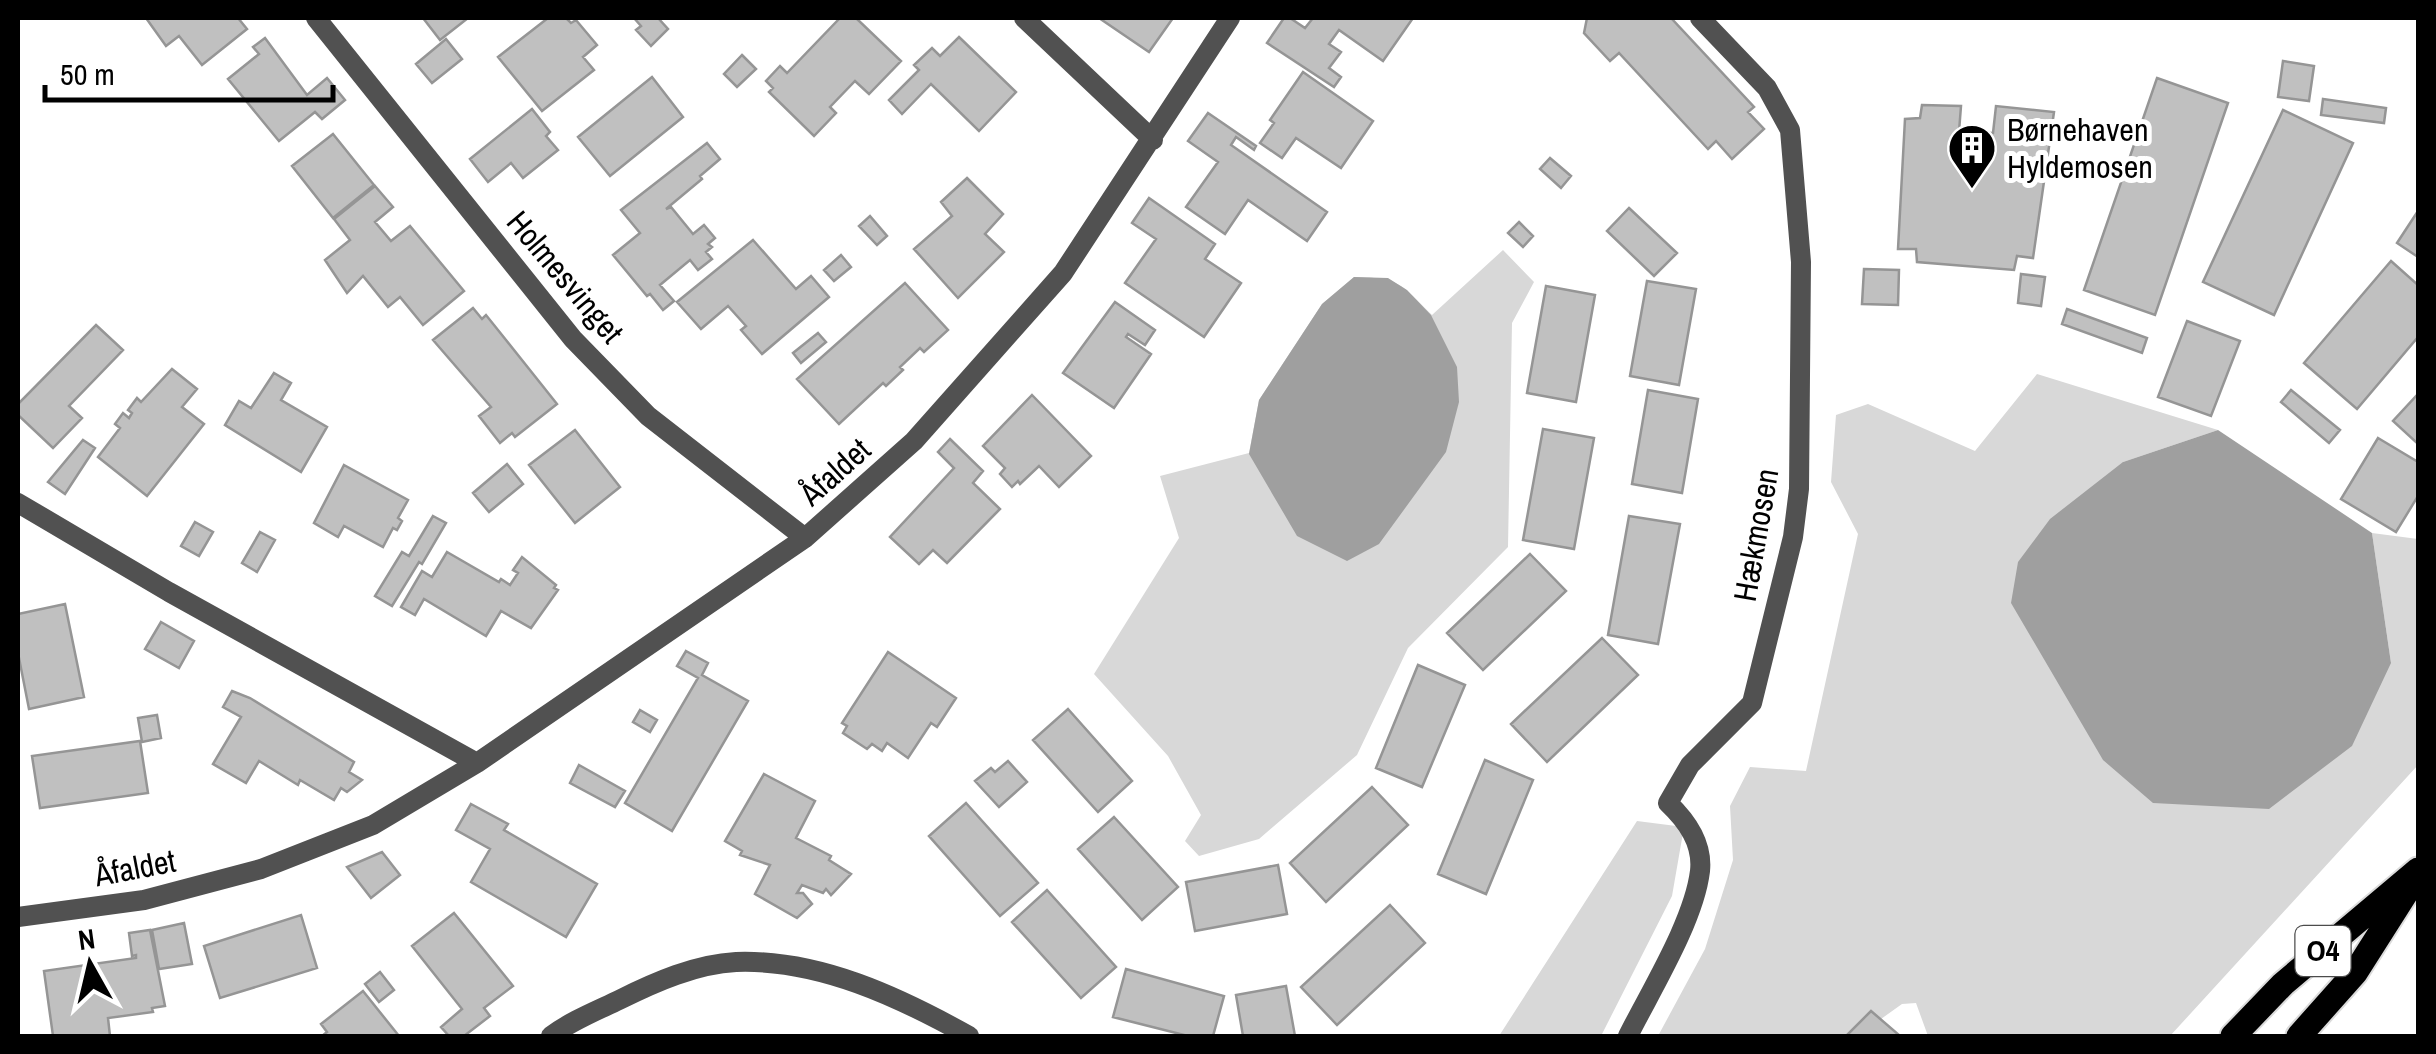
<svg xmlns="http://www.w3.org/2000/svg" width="2436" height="1054" viewBox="0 0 2436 1054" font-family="'Archivo Narrow',sans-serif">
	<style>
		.green { fill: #d8d8d8 }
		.water { fill: #9f9f9f }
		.building { fill: #c0c0c0; stroke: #959595; stroke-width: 2.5 }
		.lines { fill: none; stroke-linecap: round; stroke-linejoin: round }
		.primary-casing { stroke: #dbdbdb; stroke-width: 29 }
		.minor { stroke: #515151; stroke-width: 20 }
		.primary { stroke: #000; stroke-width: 25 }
		.labels { text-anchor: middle; stroke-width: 10; stroke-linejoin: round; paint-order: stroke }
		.shield { fill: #fff; stroke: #4c4c4c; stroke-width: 2.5 }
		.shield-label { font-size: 30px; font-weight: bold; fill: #000 }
		.poi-label { font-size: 32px; fill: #000; stroke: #fff; text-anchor: start }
		.street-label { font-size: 32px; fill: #000; stroke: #fff }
	</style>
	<rect width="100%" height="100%" fill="#fff"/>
	<path class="green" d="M 1503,250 L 1534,282 L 1512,323 L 1508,547 L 1408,648 L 1357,755 L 1259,839 L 1199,856 L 1185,841 L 1201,815 L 1168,756 L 1094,674 L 1179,538 L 1160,476 L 1249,453 L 1259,400 L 1322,304 L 1354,277 C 1400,278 1400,283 1432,315 Z
		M 2037,374 L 2218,430 L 2123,462 L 2391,663 L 2372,533 L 2418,539 L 2418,765 L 2170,1036 L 1928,1036 L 1916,1003 L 1902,1004 L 1881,1019 L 1871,1011 L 1846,1036 L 1658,1036 L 1705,949 L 1733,860 L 1730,806 L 1750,767 L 1806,771 L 1858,534 L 1831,482 L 1836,415 L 1868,404 L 1975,451 Z
		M 1637,821 L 1684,827 L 1672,896 L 1601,1036 L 1499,1036 Z"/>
	<path class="water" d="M 1354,277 L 1388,278 L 1407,290 L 1431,315 L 1457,367 L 1459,402 L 1446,452 L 1379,544 L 1347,561 L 1297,536 L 1249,454 L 1259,400 L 1322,304 Z
		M 2218,430 L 2372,533 L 2391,663 L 2352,746 L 2269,809 L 2153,803 L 2103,760 L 2011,603 L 2018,562 L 2050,519 L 2123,462 Z"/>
	<path class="building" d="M 146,18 L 238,18 L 247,29 L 202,65 L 179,36 L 166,46 Z
		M 423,18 L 468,18 L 440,40 Z
		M 548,18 L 566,18 L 571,23 L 576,20 L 597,45 L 583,57 L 594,70 L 542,111 L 498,57 Z
		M 634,18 L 658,18 L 668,29 L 651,46 L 636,30 L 641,26 Z
		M 840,18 L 856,18 L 901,61 L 869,94 L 855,81 L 830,107 L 836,113 L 814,136 L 769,92 L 773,88 L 766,81 L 780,66 L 787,73 Z
		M 1099,18 L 1173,18 L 1149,52 Z
		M 1284,18 L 1290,18 L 1305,28 L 1313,18 L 1413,18 L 1383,61 L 1339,30 L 1329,44 L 1341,52 L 1329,68 L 1341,77 L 1334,87 L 1267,43 Z
		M 1587,18 L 1671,18 L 1754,107 L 1748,112 L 1764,129 L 1732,159 L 1716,141 L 1708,149 L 1619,53 L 1610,61 L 1584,33 Z
		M 959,37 L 1016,92 L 979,131 L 931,84 L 902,114 L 889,100 L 919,70 L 914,65 L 932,48 L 940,56 Z
		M 265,38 L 307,95 L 327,78 L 345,100 L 322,119 L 315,112 L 279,141 L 228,79 L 259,54 L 253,47 Z
		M 446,39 L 462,59 L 432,83 L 416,64 Z
		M 742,55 L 756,69 L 737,87 L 724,74 Z
		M 2283,61 L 2314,66 L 2309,101 L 2278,97 Z
		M 1303,72 L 1373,121 L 1341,168 L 1296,138 L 1282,158 L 1260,143 L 1274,123 L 1270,120 Z
		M 652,77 L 683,117 L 610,176 L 578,137 Z
		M 2157,78 L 2228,103 L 2155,315 L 2084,290 Z
		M 2323,99 L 2386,108 L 2384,123 L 2321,115 Z
		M 1922,105 L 1961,106 L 1959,132 L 1993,133 L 1996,106 L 2054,112 L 2033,258 L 2017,256 L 2014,270 L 1917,262 L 1916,249 L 1898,249 L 1905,119 L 1920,118 Z
		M 532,109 L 550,132 L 546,136 L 558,150 L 523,178 L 511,163 L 488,182 L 470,159 Z
		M 2283,110 L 2353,143 L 2274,315 L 2203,282 Z
		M 1208,113 L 1256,146 L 1254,150 L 1236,137 L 1231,145 L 1327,212 L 1307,241 L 1248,200 L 1225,234 L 1186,207 L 1218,162 L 1188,141 Z
		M 333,134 L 374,185 L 333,218 L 292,166 Z
		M 707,143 L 720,159 L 700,176 L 702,179 L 666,209 L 671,207 L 693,234 L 704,225 L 715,238 L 708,244 L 712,247 L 706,252 L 712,259 L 698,270 L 690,260 L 660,285 L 674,301 L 663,310 L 650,294 L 647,296 L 613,255 L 640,233 L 621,210 Z
		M 1550,158 L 1571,176 L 1561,188 L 1540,169 Z
		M 967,178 L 1003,214 L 985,234 L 1004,252 L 958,298 L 914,249 L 952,216 L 941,202 Z
		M 375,186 L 393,207 L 375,222 L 391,241 L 410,226 L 464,291 L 423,325 L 400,297 L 388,307 L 363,276 L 347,293 L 325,260 L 350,240 L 334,219 Z
		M 1149,198 L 1215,244 L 1205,259 L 1241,283 L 1204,337 L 1125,283 L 1156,239 L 1132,223 Z
		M 1629,208 L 1677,253 L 1654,276 L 1607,231 Z
		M 2418,211 L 2418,257 L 2397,243 Z
		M 870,216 L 887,236 L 877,245 L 859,226 Z
		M 1519,222 L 1533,236 L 1523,247 L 1508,233 Z
		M 753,240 L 796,289 L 811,276 L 829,297 L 762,354 L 741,330 L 746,326 L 728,306 L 701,329 L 677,302 Z
		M 841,255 L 851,267 L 834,281 L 824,270 Z
		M 2391,261 L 2418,285 L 2418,337 L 2357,409 L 2304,363 Z
		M 1864,269 L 1899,270 L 1898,305 L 1862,304 Z
		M 2021,274 L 2045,277 L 2041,306 L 2018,303 Z
		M 1647,281 L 1696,289 L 1679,385 L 1630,376 Z
		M 905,283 L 948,330 L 924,352 L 920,348 L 900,367 L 903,370 L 886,386 L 883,383 L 839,424 L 797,379 Z
		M 1546,286 L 1595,295 L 1576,402 L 1527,393 Z
		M 1115,302 L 1155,330 L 1145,345 L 1128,334 L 1126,337 L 1151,354 L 1114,408 L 1063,373 Z
		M 473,308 L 482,319 L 486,315 L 557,404 L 515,437 L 512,433 L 500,443 L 479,416 L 491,407 L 433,340 Z
		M 2067,309 L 2147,338 L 2142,353 L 2062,324 Z
		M 2187,321 L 2240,341 L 2211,416 L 2158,397 Z
		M 96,325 L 123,350 L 69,406 L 82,418 L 53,448 L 18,415 L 18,404 Z
		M 818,333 L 826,342 L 801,363 L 793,353 Z
		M 172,369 L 197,389 L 182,407 L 204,424 L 147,496 L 98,457 L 120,428 L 115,424 L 123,413 L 129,418 L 132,413 L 128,410 L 137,398 L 141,402 Z
		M 274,373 L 291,383 L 281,400 L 327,427 L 301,472 L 225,425 L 239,401 L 251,408 Z
		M 1648,390 L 1698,399 L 1682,493 L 1632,484 Z
		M 2291,390 L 2340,430 L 2329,443 L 2281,402 Z
		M 2418,394 L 2418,444 L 2393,421 Z
		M 1032,395 L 1091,456 L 1059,487 L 1039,466 L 1020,484 L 1018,481 L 1012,487 L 1000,474 L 1005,468 L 983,446 Z
		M 1543,429 L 1594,438 L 1574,549 L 1523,540 Z
		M 575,430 L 620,487 L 575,523 L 529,465 Z
		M 2378,438 L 2418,462 L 2418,496 L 2396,532 L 2341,499 Z
		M 950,439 L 983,471 L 973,483 L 1000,509 L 947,563 L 933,550 L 919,564 L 890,537 L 954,468 L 938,452 Z
		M 83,440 L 95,448 L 65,494 L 48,482 Z
		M 507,464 L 523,484 L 489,512 L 473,493 Z
		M 344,465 L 408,500 L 398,518 L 402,521 L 397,530 L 393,528 L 383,547 L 344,526 L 338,537 L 314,523 Z
		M 433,516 L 446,523 L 422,564 L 419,562 L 392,606 L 375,596 L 402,552 L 409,556 Z
		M 1629,516 L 1680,524 L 1658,644 L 1608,635 Z
		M 195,522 L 213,532 L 199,556 L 181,546 Z
		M 260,532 L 275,540 L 257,572 L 242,563 Z
		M 447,552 L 499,582 L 501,579 L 510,585 L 518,573 L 513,570 L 522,557 L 556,585 L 554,588 L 558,590 L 531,628 L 501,611 L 486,636 L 424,599 L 415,615 L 401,607 L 422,571 L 432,577 Z
		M 1530,554 L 1566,591 L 1483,670 L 1447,633 Z
		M 65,604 L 84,697 L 29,709 L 18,653 L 18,614 Z
		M 161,622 L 194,641 L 179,668 L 145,649 Z
		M 1602,638 L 1638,675 L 1547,762 L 1511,724 Z
		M 686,651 L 708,663 L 702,675 L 748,701 L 672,831 L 625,803 L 698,678 L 677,666 Z
		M 888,652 L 956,698 L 937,727 L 931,723 L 908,758 L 887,743 L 882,751 L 872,744 L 867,749 L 843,733 L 847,726 L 842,723 Z
		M 1418,665 L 1465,685 L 1422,787 L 1376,768 Z
		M 232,691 L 250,698 L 354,762 L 349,772 L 362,780 L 347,792 L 341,788 L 334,800 L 300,780 L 298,785 L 259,761 L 246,783 L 213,764 L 241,717 L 223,707 Z
		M 1068,709 L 1132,781 L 1098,812 L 1033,740 Z
		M 640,710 L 657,720 L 650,732 L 633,722 Z
		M 157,715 L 161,738 L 142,742 L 138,718 Z
		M 140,741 L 148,793 L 40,808 L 32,756 Z
		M 1485,760 L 1533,780 L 1486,894 L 1438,874 Z
		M 1008,761 L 1027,782 L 999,807 L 975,781 L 991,768 L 995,772 Z
		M 579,765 L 625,791 L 615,807 L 570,783 Z
		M 764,774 L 815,801 L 796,838 L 831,856 L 829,860 L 851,874 L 831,895 L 826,889 L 823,893 L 802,885 L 797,893 L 803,893 L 812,904 L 797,918 L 755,894 L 770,865 L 740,855 L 742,851 L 725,841 Z
		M 1372,787 L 1408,825 L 1326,902 L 1290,863 Z
		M 966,803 L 1038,883 L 1000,916 L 929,836 Z
		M 471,804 L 508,824 L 504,830 L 597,884 L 566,937 L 471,882 L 490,849 L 456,830 Z
		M 1114,817 L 1178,887 L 1142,920 L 1078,849 Z
		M 382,852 L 400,875 L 371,898 L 347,867 Z
		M 1278,865 L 1287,914 L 1195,931 L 1186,882 Z
		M 1047,890 L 1116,967 L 1081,998 L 1012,922 Z
		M 1390,905 L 1425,943 L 1337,1025 L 1301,987 Z
		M 454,913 L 513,986 L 484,1008 L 490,1016 L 464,1036 L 449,1036 L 441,1027 L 462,1009 L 412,946 Z
		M 301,915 L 317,968 L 220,998 L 204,946 Z
		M 184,923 L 192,964 L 159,969 L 152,930 Z
		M 150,930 L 165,1006 L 152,1008 L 153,1012 L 108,1018 L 110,1036 L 53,1036 L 44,971 L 136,958 L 136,955 L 132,956 L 129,933 Z
		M 1126,969 L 1224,996 L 1213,1036 L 1188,1036 L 1113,1017 Z
		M 380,972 L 394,990 L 379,1002 L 365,984 Z
		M 1286,986 L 1295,1036 L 1243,1036 L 1236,995 Z
		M 363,991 L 399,1036 L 322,1036 L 327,1032 L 321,1024 Z
		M 1871,1011 L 1899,1035 L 1899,1036 L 1846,1036 Z"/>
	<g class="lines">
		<g class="primary-casing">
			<path id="primary" d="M 2233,1036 L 2283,984 L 2418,870
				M 2299,1036 L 2355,973 L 2409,888"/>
		</g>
		<path class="minor" d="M 316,18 L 573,339 L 648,416 L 805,538
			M 1024,18 L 1153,140
			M 18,503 L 169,592 L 477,763
			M 18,917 L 144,900 L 261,869 L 373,825 L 477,763 L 805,538 L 914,441 L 1063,273 L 1230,18
			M 551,1036 C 571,1021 596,1011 619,1000 C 655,982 696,964 736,962 C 819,959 899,997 969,1036
			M 1628,1036 C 1651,990 1694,921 1700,871 C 1703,843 1687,821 1668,803 L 1690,765 L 1752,703 L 1793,537 L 1799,489 L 1801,262 L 1790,130 L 1767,88 L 1700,18"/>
		<use href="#primary" class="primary"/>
	</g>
	<defs>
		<g id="building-pin" transform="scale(2.5)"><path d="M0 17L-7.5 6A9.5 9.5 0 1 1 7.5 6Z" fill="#000" stroke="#fff"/><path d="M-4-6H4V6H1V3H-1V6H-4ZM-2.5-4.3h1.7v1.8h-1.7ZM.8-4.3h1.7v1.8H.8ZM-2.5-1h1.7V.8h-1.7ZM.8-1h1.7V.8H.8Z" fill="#fff"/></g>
	</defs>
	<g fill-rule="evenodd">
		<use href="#building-pin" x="1972" y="148"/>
	</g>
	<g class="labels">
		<rect class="shield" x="2295.5" y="926" width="55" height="50" rx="8"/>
		<g class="shield-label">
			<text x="2323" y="961">O4</text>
		</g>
		<g class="poi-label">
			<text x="2007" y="141">Børnehaven<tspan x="2007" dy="37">Hyldemosen</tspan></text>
		</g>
		<g class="street-label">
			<text transform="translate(565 277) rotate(50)" y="11">Holmesvinget</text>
			<text transform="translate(835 472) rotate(-42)" y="11">Åfaldet</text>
			<text transform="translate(1756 535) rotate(-80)" y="11">Hækmosen</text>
			<text transform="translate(135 868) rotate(-11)" y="11">Åfaldet</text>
		</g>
	</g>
	<rect width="2436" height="1054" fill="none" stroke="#000000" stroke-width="40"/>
	<g transform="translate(90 964) rotate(352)" stroke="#ffffff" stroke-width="8" paint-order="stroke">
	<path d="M0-8L18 38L0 25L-18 38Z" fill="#000000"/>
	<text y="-15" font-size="28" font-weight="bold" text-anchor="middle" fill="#000000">N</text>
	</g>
	<path d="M45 85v15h288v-15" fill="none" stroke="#000000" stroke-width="5"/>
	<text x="60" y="85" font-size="30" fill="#000000" stroke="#ffffff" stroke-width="8" paint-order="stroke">50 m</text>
</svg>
